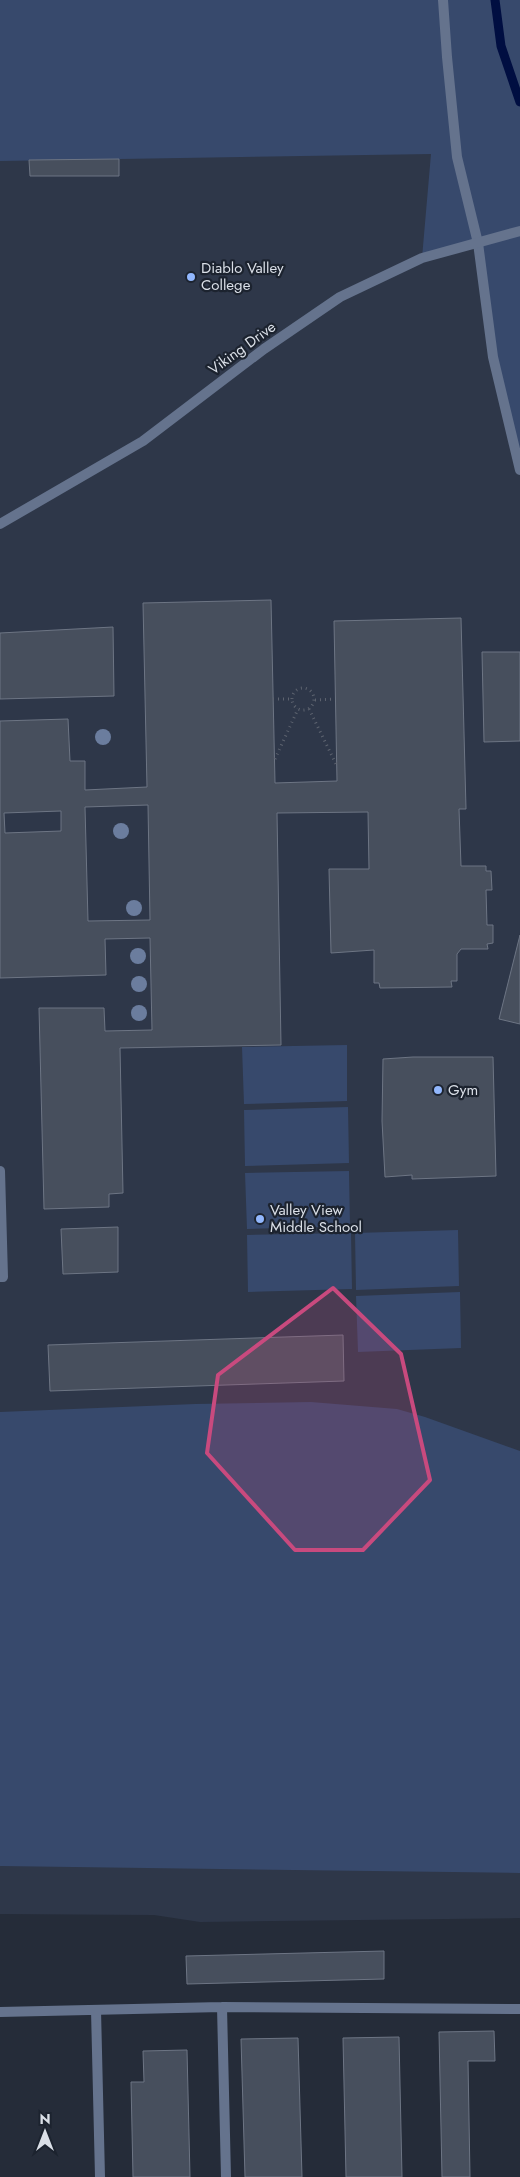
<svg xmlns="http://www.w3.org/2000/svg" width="520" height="2177" viewBox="0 0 520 2177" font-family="Jost,sans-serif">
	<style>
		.built { fill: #2e3749 }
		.green { fill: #37496c }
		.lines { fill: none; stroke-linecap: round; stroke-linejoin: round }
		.stream { stroke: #000e41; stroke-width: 9 }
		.building { fill: #474f5d; stroke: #6d7584; fill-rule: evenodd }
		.path { stroke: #5d636f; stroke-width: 3; stroke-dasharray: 1 4; stroke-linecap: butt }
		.lane { stroke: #65738d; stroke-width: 10 }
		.street { stroke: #65738d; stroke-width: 10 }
		.tree { fill: #6b7d9e }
		.marked { fill: #c84a7e; fill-opacity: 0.2; stroke: #c84a7e; stroke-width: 4; stroke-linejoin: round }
		.poi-dot { fill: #92b7fd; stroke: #1c232f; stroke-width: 2 }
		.labels { text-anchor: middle; stroke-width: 4.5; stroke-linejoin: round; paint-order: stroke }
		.poi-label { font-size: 15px; fill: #dadfe7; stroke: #1c232f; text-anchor: start }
		.street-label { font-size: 15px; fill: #dadfe7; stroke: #1c232f }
	</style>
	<rect width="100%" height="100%" fill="#252c39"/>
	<path class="built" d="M 0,0 L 472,0 L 520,470 L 520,1918 L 200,1922 L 154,1915 L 0,1914 Z"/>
	<path class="green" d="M 0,0 L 520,0 L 520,470 L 493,357 L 478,243 L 422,258 L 431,154 L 0,161 Z
		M 347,1045 L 347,1101 L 244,1104 L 242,1047 Z
		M 348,1107 L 349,1163 L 245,1166 L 244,1110 Z
		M 349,1171 L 350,1226 L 247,1229 L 245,1173 Z
		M 458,1230 L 459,1286 L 356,1290 L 355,1233 Z
		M 351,1233 L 352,1289 L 248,1292 L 247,1235 Z
		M 460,1292 L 461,1348 L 358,1352 L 356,1296 Z
		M 311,1402 L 397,1409 L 425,1417 L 520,1451 L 520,1873 L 0,1866 L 0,1412 L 195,1404 Z"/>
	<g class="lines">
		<path class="stream" d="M 495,0 L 501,46 L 520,102"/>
	</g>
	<path class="building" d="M 119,159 L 119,176 L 30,176 L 29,160 Z
		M 271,600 L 275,783 L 337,781 L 334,621 L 461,618 L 466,809 L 459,809 L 461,866 L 486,866 L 486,871 L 491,871 L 492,890 L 486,890 L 487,925 L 493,925 L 493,943 L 487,944 L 488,949 L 461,949 L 457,954 L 457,981 L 451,981 L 452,987 L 380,988 L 379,983 L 374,983 L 374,950 L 331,953 L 329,869 L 369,869 L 368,812 L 277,813 L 281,1045 L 120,1048 L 123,1193 L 109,1194 L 109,1207 L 44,1209 L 39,1008 L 104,1008 L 105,1031 L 152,1030 L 150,938 L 105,939 L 106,975 L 0,978 L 0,721 L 68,719 L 70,761 L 85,761 L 85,790 L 147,787 L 143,603 ZM 148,805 L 150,920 L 88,921 L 85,807 ZM 61,811 L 61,831 L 5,833 L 4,813 Z
		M 113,627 L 114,696 L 0,699 L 0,633 Z
		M 482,652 L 520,652 L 520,741 L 484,742 Z
		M 520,935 L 520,1024 L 499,1019 Z
		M 413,1057 L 493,1057 L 496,1176 L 412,1179 L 412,1175 L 385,1177 L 382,1121 L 383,1059 Z
		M 118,1227 L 118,1272 L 63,1274 L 61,1229 Z
		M 343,1335 L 344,1381 L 50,1391 L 48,1345 Z
		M 384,1951 L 384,1979 L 187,1984 L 186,1956 Z
		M 494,2031 L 495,2061 L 468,2061 L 470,2177 L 442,2177 L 439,2032 Z
		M 399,2037 L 402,2177 L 346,2177 L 343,2038 Z
		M 298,2038 L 302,2177 L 245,2177 L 241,2039 Z
		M 187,2050 L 190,2177 L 133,2177 L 131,2082 L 144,2082 L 143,2051 Z"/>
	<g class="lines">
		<path class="path" d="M292 699a11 11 0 1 1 22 0a11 11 0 1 1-22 0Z
			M 273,699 L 292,699
			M 315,700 L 335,699
			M 309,709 L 337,766
			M 275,759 L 298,709"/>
		<path class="lane" d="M 443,0 L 447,57 L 457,157 L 478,243 L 493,357 L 520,470
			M 0,1171 L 3,1277 L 0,1277
			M 222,2007 L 226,2177
			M 96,2010 L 100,2177
			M 0,2012 L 222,2007 L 520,2009"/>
		<path class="street" d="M 0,524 L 143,441 L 264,349 L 340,297 L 422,258 L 520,231"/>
	</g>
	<g class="tree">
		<circle cx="103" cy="737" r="8"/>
		<circle cx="121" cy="831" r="8"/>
		<circle cx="134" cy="908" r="8"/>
		<circle cx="138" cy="956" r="8"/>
		<circle cx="139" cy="984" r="8"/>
		<circle cx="139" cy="1013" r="8"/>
	</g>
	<path class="marked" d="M 333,1288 L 401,1354 L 430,1480 L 363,1550 L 295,1550 L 207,1453 L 218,1375 Z"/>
	<g class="poi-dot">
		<circle cx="191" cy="277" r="5"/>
		<circle cx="438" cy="1090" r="5"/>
		<circle cx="260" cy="1219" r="5"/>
	</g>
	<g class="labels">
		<g class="poi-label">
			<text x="201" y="273">Diablo Valley<tspan x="201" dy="17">College</tspan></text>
			<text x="448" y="1095">Gym</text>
			<text x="270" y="1215">Valley View<tspan x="270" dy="17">Middle School</tspan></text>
		</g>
		<g class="street-label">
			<text transform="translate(242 348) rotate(-36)" y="5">Viking Drive</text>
		</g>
	</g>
	<g transform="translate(45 2132)" stroke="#1c232f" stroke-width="4" paint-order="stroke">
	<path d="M0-4L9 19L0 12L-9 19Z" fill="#dadfe7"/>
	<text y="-8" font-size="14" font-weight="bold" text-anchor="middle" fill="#dadfe7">N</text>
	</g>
</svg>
